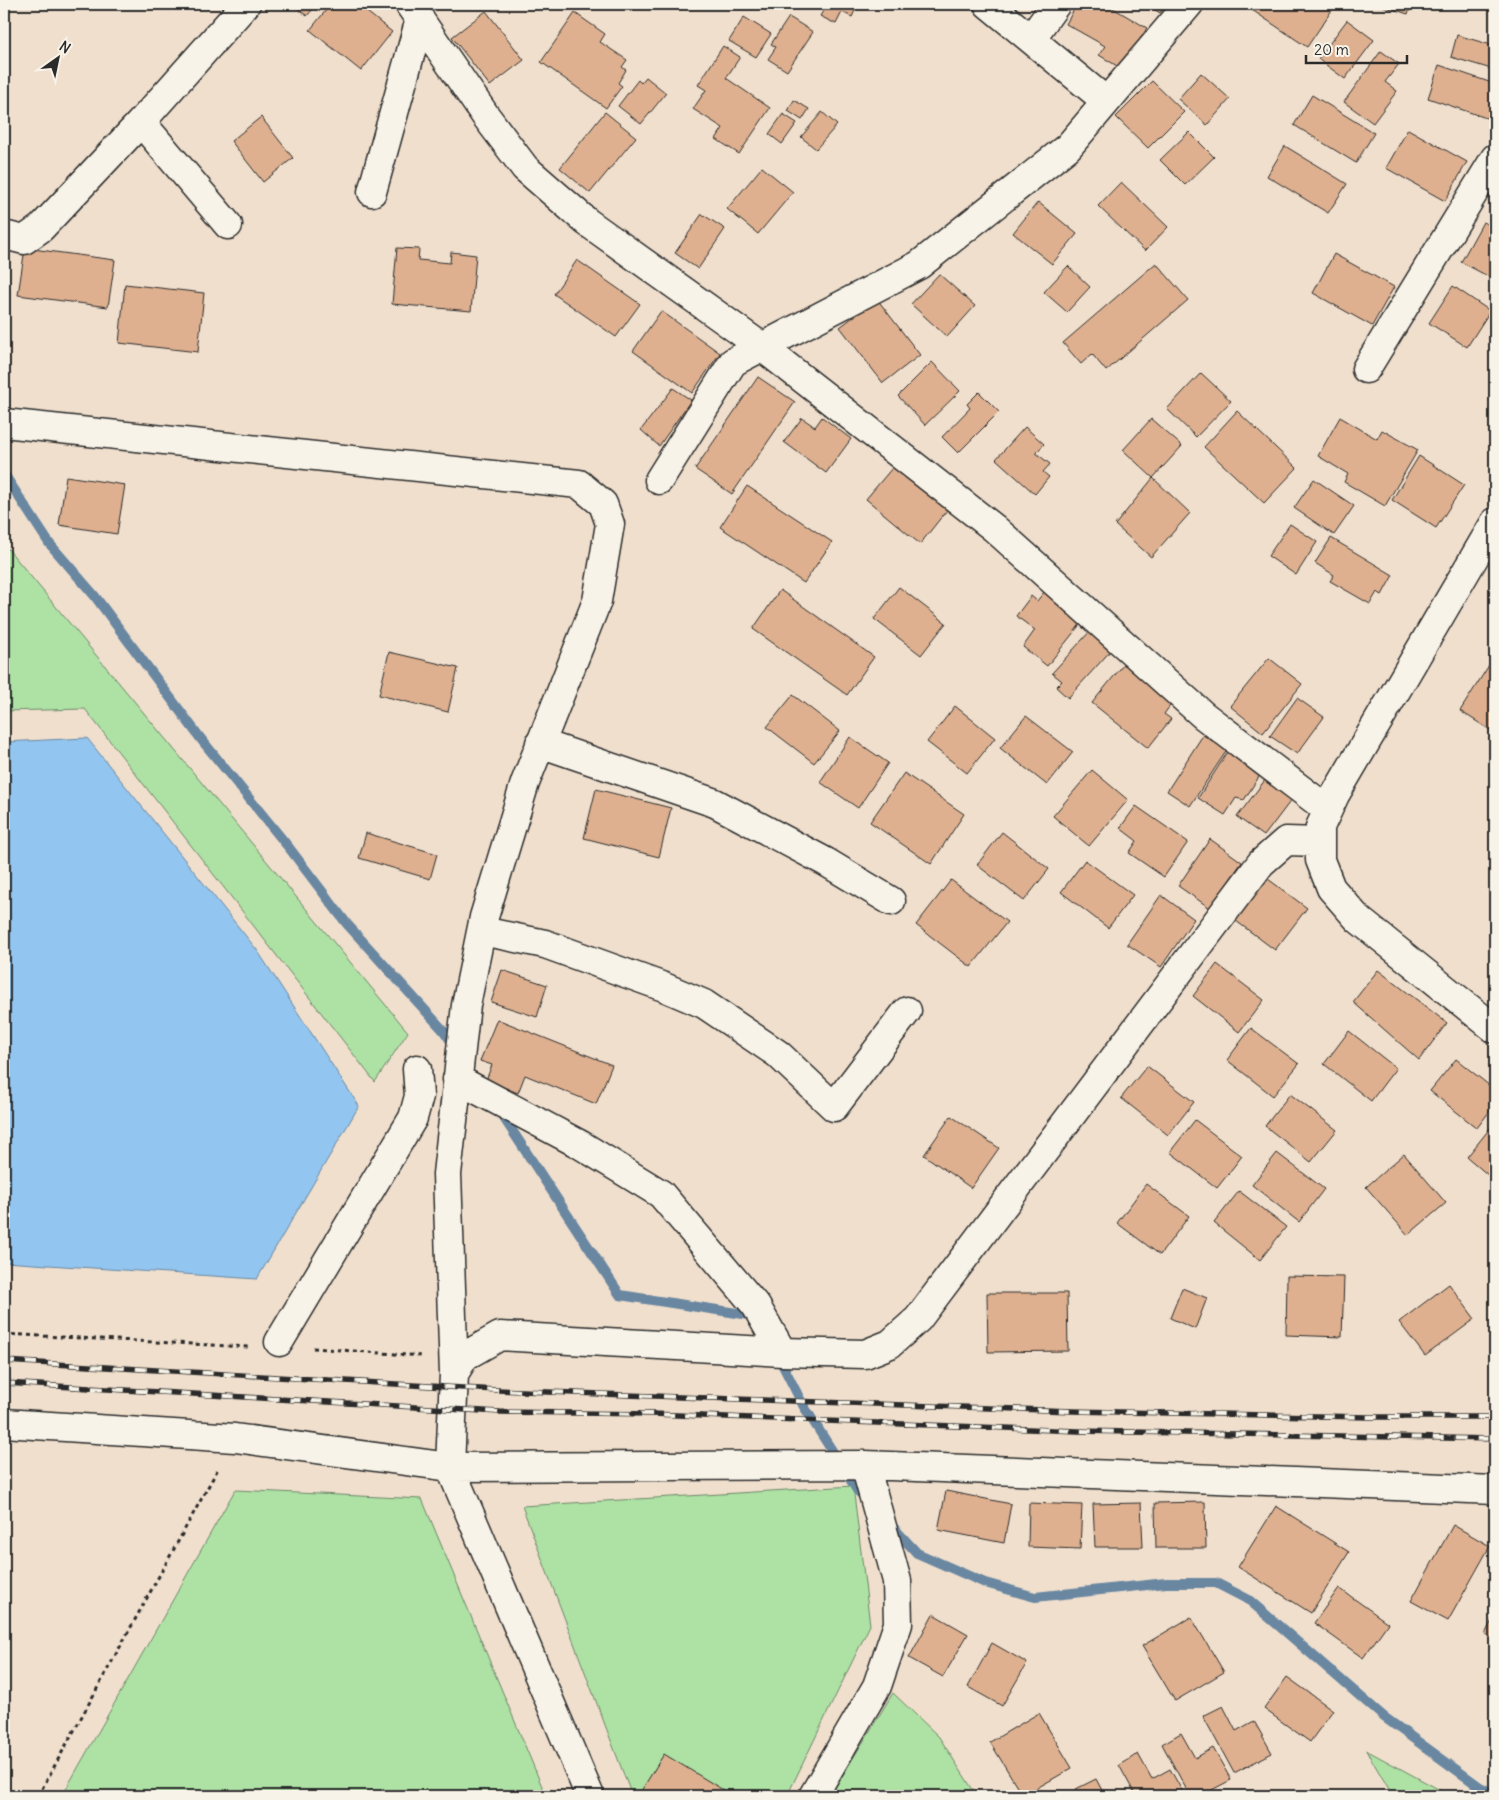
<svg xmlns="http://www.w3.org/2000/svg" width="1499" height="1800" viewBox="0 0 1499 1800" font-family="Delius,sans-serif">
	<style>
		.green { fill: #ade2a4; stroke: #6c8668 }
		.water { fill: #92c5ef; stroke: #6987a1 }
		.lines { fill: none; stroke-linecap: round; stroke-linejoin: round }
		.stream { stroke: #6987a1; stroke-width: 10 }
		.building { fill: #deb08f; stroke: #2b2b2b }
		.minor-casing { stroke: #2b2b2b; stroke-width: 31 }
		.path { stroke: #2b2b2b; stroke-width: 3; stroke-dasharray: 4 4; stroke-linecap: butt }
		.minor { stroke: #f7f3e8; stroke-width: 28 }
		.rail-casing { stroke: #2b2b2b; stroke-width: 5.5 }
		.rail { stroke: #f7f3e8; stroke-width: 4; stroke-dasharray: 11; stroke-linecap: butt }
	</style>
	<rect width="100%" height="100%" fill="#f0dfcd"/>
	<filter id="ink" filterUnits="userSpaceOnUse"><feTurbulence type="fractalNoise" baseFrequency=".02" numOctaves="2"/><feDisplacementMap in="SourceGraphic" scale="10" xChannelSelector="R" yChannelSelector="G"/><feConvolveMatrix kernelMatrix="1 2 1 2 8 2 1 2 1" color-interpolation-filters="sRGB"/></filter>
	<g filter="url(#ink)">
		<path class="green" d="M 4,544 L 408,1032 L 375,1082 L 85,709 L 4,711 Z
			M 853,1486 L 870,1625 L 787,1796 L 632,1796 L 522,1506 Z
			M 235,1490 L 422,1499 L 546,1796 L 62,1796 Z
			M 893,1693 L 939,1737 L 977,1796 L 830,1796 Z
			M 1366,1750 L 1451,1796 L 1393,1796 Z"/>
		<path class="water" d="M 87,738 L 257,950 L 359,1106 L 257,1279 L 4,1262 L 4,742 Z"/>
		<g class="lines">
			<path class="stream" d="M 4,474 L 49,543 L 94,595 L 201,739 L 290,849 L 347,924 L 444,1031 L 455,1047
				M 498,1109 L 620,1295 L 756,1316
				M 777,1354 L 803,1405 L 857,1490 L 866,1499
				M 890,1524 L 917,1553 L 985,1583 L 1035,1597 L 1166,1583 L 1216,1583 L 1249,1600 L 1384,1717 L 1480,1787 L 1495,1795"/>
		</g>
		<path class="building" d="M 292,4 L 317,4 L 307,16 Z
			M 331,4 L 357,4 L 392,32 L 361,71 L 310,30 Z
			M 817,4 L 858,4 L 852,17 L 842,12 L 836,24 L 820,16 L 825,8 Z
			M 1077,4 L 1106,4 L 1147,28 L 1122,69 L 1099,55 L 1105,46 L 1066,24 Z
			M 1146,4 L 1166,4 L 1160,13 Z
			M 1257,4 L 1329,4 L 1334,7 L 1307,47 L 1252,10 Z
			M 1384,4 L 1412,4 L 1408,14 L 1383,6 Z
			M 486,11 L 524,60 L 490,86 L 452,37 Z
			M 575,13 L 605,34 L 600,42 L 627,60 L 622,67 L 626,70 L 618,83 L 622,86 L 606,108 L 541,62 Z
			M 744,17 L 771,34 L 756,57 L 729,41 Z
			M 789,17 L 813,32 L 787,71 L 768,59 L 776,47 L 771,44 Z
			M 1347,20 L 1374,40 L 1345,79 L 1318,59 Z
			M 1457,35 L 1495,46 L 1495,70 L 1451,57 Z
			M 723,46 L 740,57 L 726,78 L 770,108 L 739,154 L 716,139 L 723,128 L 693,109 L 706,90 L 698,85 Z
			M 1381,51 L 1399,64 L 1385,82 L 1397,91 L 1373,123 L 1344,102 Z
			M 1439,65 L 1495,84 L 1495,121 L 1428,98 Z
			M 1201,73 L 1230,99 L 1207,125 L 1178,99 Z
			M 646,77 L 666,93 L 641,124 L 618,106 L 638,80 L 641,83 Z
			M 1152,81 L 1184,112 L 1148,148 L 1116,117 Z
			M 1312,95 L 1374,133 L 1356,163 L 1294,125 Z
			M 794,100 L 809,109 L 802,120 L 788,111 Z
			M 605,112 L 636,137 L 590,193 L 560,168 Z
			M 822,112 L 837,125 L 816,149 L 801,137 Z
			M 783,114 L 797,123 L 782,144 L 769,134 Z
			M 261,117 L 293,158 L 263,182 L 231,141 Z
			M 1408,129 L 1467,162 L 1445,201 L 1386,168 Z
			M 1189,132 L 1214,157 L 1185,185 L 1160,160 Z
			M 1285,146 L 1347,184 L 1328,213 L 1267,176 Z
			M 762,167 L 793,192 L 758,234 L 727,209 Z
			M 1121,182 L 1168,227 L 1145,251 L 1098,206 Z
			M 1038,202 L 1077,234 L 1052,264 L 1013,233 Z
			M 702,214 L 725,229 L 698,269 L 675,253 Z
			M 1483,222 L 1495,228 L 1495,280 L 1461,262 Z
			M 25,248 L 115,260 L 108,307 L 18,295 Z
			M 397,248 L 419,249 L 418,260 L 450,263 L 451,252 L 476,255 L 471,311 L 392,304 Z
			M 1334,254 L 1394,287 L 1372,326 L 1313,293 Z
			M 577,260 L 640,304 L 616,337 L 554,294 Z
			M 1156,263 L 1188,300 L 1106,371 L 1092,354 L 1081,364 L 1063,343 Z
			M 1068,266 L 1090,287 L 1067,312 L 1044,292 Z
			M 939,274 L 975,306 L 947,337 L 911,304 Z
			M 125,284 L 204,293 L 198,352 L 119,343 Z
			M 1453,286 L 1490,311 L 1467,347 L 1429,323 Z
			M 877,299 L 920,355 L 883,383 L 840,327 Z
			M 661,311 L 720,353 L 692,393 L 633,351 Z
			M 932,362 L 960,391 L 925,425 L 898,396 Z
			M 1201,373 L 1231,401 L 1196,437 L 1167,409 Z
			M 758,377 L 795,402 L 732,494 L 695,469 Z
			M 673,388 L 691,400 L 659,446 L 641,430 Z
			M 979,392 L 999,412 L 958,453 L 942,437 L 970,408 L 967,404 Z
			M 1237,411 L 1297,468 L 1264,503 L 1204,447 Z
			M 822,417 L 851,439 L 826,473 L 784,442 L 802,418 L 815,427 Z
			M 1340,417 L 1377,439 L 1382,430 L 1418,450 L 1385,506 L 1344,482 L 1348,474 L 1318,456 Z
			M 1151,419 L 1182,446 L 1153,478 L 1123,450 Z
			M 1025,427 L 1044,444 L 1036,453 L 1050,464 L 1043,472 L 1049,477 L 1035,494 L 996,459 Z
			M 1419,456 L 1464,485 L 1436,528 L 1392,500 Z
			M 898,461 L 951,505 L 920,544 L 866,499 Z
			M 66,476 L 125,485 L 117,534 L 59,525 Z
			M 1153,478 L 1190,513 L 1151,557 L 1115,525 Z
			M 1314,479 L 1354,506 L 1334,535 L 1294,508 Z
			M 747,486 L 832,542 L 804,583 L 720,527 Z
			M 1290,524 L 1317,542 L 1296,575 L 1268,556 Z
			M 1331,538 L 1393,575 L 1382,595 L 1377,592 L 1370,604 L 1330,581 L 1334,575 L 1315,563 Z
			M 899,587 L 946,623 L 921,655 L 874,619 Z
			M 1048,587 L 1086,617 L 1047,666 L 1023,647 L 1035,630 L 1016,616 L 1031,596 L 1037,601 Z
			M 780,590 L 874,657 L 847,695 L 753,629 Z
			M 1093,628 L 1114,647 L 1068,698 L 1056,687 L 1062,681 L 1052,673 Z
			M 389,652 L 458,668 L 448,712 L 379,695 Z
			M 1269,658 L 1302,684 L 1263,733 L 1230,706 Z
			M 1491,662 L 1495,665 L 1495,733 L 1460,711 Z
			M 1124,664 L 1172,703 L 1164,714 L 1171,719 L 1148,748 L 1092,703 Z
			M 793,695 L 840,731 L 814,763 L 767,727 Z
			M 1297,698 L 1324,717 L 1297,754 L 1270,736 Z
			M 955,706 L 995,738 L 967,773 L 927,742 Z
			M 1026,716 L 1073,752 L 1047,785 L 1000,748 Z
			M 1203,735 L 1227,750 L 1190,806 L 1167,791 Z
			M 850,737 L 888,763 L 858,808 L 820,782 Z
			M 1229,750 L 1262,772 L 1244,800 L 1236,798 L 1225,815 L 1198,798 Z
			M 1092,770 L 1128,800 L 1089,846 L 1053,816 Z
			M 904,773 L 964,814 L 931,864 L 870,822 Z
			M 1265,780 L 1292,799 L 1264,836 L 1237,817 Z
			M 596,789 L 671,808 L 659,857 L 584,838 Z
			M 1136,806 L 1188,842 L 1164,877 L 1129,853 L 1137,841 L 1120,828 Z
			M 1002,832 L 1049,869 L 1024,901 L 977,865 Z
			M 366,833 L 437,854 L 430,879 L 359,858 Z
			M 1210,839 L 1242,862 L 1210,908 L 1178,886 Z
			M 1085,860 L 1133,895 L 1108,928 L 1061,892 Z
			M 1264,876 L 1307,908 L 1275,950 L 1232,918 Z
			M 951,880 L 1007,922 L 971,967 L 916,925 Z
			M 1161,895 L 1194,919 L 1161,967 L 1127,944 Z
			M 1217,964 L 1264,1000 L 1239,1032 L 1193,996 Z
			M 502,970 L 547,985 L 537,1017 L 491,1002 Z
			M 1378,970 L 1447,1023 L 1419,1060 L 1353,1002 Z
			M 497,1019 L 612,1065 L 596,1104 L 525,1075 L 518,1093 L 486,1080 L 492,1065 L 480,1061 Z
			M 1251,1028 L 1299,1064 L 1273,1096 L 1227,1060 Z
			M 1349,1031 L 1396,1068 L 1371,1101 L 1324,1064 Z
			M 1456,1059 L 1495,1090 L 1495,1104 L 1477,1128 L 1430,1091 Z
			M 1147,1066 L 1194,1102 L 1168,1135 L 1121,1098 Z
			M 1290,1094 L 1337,1130 L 1311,1162 L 1265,1126 Z
			M 951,1116 L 999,1148 L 971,1188 L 924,1155 Z
			M 1195,1120 L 1242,1156 L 1217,1188 L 1170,1152 Z
			M 1495,1122 L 1495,1181 L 1467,1157 Z
			M 1277,1153 L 1324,1189 L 1299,1222 L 1252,1185 Z
			M 1404,1154 L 1446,1203 L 1408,1235 L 1366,1187 Z
			M 1146,1184 L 1189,1216 L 1160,1255 L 1117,1223 Z
			M 1239,1191 L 1286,1227 L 1260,1260 L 1214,1223 Z
			M 1287,1276 L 1344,1277 L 1342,1337 L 1286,1335 Z
			M 1449,1284 L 1475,1319 L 1425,1356 L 1399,1322 Z
			M 1182,1288 L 1207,1298 L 1195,1329 L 1170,1318 Z
			M 987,1293 L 1067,1293 L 1068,1351 L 988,1352 Z
			M 946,1491 L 1011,1504 L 1004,1543 L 938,1530 Z
			M 1205,1502 L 1206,1548 L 1156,1548 L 1155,1503 Z
			M 1029,1503 L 1082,1505 L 1080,1549 L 1028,1547 Z
			M 1141,1503 L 1143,1547 L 1095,1547 L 1093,1504 Z
			M 1276,1506 L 1349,1552 L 1311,1613 L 1238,1567 Z
			M 1453,1525 L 1490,1546 L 1448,1621 L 1411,1601 Z
			M 1339,1588 L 1388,1623 L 1363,1658 L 1314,1623 Z
			M 933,1614 L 968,1634 L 943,1677 L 909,1658 Z
			M 1495,1615 L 1495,1640 L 1485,1634 Z
			M 1191,1617 L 1224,1672 L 1175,1701 L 1142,1646 Z
			M 992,1643 L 1027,1663 L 1002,1706 L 968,1687 Z
			M 1287,1677 L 1333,1710 L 1310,1742 L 1264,1709 Z
			M 1223,1706 L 1236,1731 L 1254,1721 L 1272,1753 L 1234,1773 L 1203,1716 Z
			M 1039,1713 L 1072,1768 L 1023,1796 L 990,1742 Z
			M 1181,1733 L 1195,1758 L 1213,1748 L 1231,1780 L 1200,1796 L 1190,1796 L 1162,1744 Z
			M 664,1754 L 733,1796 L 638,1796 Z
			M 1138,1754 L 1152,1779 L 1170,1769 L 1185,1796 L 1136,1796 L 1119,1765 Z
			M 1096,1779 L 1105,1796 L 1080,1796 L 1076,1789 Z"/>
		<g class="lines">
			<g class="minor-casing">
				<path id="minor" d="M 409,4 L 485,115 L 525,168 L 587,222 L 762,347 L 994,528 L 1203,715 L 1328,810
					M 988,4 L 1106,101
					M 1031,39 L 1056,4
					M 141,122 L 228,225
					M 372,192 L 420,19
					M 4,235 L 24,240 L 41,228 L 141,122 L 246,4
					M 1366,369 L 1495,158
					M 4,423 L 579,484 L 603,504 L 610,524 L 597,601 L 525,783 L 484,917 L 466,1005 L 447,1174 L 454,1374
					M 659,480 L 733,362 L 919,265 L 1068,147 L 1189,4
					M 1495,522 L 1335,795 L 1320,827 L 1320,860 L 1331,888 L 1358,919 L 1495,1029
					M 540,743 L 715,803 L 826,862 L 891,901
					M 482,931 L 545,944 L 664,987 L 704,1004 L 778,1054 L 834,1107 L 907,1011
					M 457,1079 L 581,1145 L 661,1194 L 756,1306 L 782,1352
					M 279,1342 L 413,1118 L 419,1096 L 417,1069
					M 4,1423 L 235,1438 L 450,1467 L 865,1465 L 1495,1490
					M 590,1796 L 450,1467 L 454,1374 L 465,1356 L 500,1336 L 782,1352 L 865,1354 L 890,1344 L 918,1319 L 1261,863 L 1286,841 L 1320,842
					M 813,1796 L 877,1686 L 898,1624 L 897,1581 L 865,1465"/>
			</g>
			<path class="path" d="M 4,1334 L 248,1347
				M 313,1348 L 422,1356
				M 38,1796 L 219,1467"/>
			<use href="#minor" class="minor"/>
			<g class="rail-casing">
				<path id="rail" d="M 4,1361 L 497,1390 L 680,1397 L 1072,1411 L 1369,1417 L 1495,1417
					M 4,1383 L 500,1412 L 652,1414 L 1078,1431 L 1495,1439"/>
			</g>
			<use href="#rail" class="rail"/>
		</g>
	</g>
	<rect width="1499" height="1800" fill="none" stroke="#f7f3e8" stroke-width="20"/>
	<rect x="10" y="10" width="1479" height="1780" fill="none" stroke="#2b2b2b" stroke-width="2" filter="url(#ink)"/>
	<g transform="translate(58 58) rotate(33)" stroke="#f7f3e8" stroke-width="4" paint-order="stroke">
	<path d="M0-4L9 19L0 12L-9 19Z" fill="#2b2b2b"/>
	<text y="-8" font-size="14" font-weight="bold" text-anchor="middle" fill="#2b2b2b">N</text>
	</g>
	<path d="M1306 55v8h101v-8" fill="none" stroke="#2b2b2b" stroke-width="2.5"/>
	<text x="1314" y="55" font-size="15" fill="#2b2b2b" stroke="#f7f3e8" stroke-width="4" paint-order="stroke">20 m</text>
</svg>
